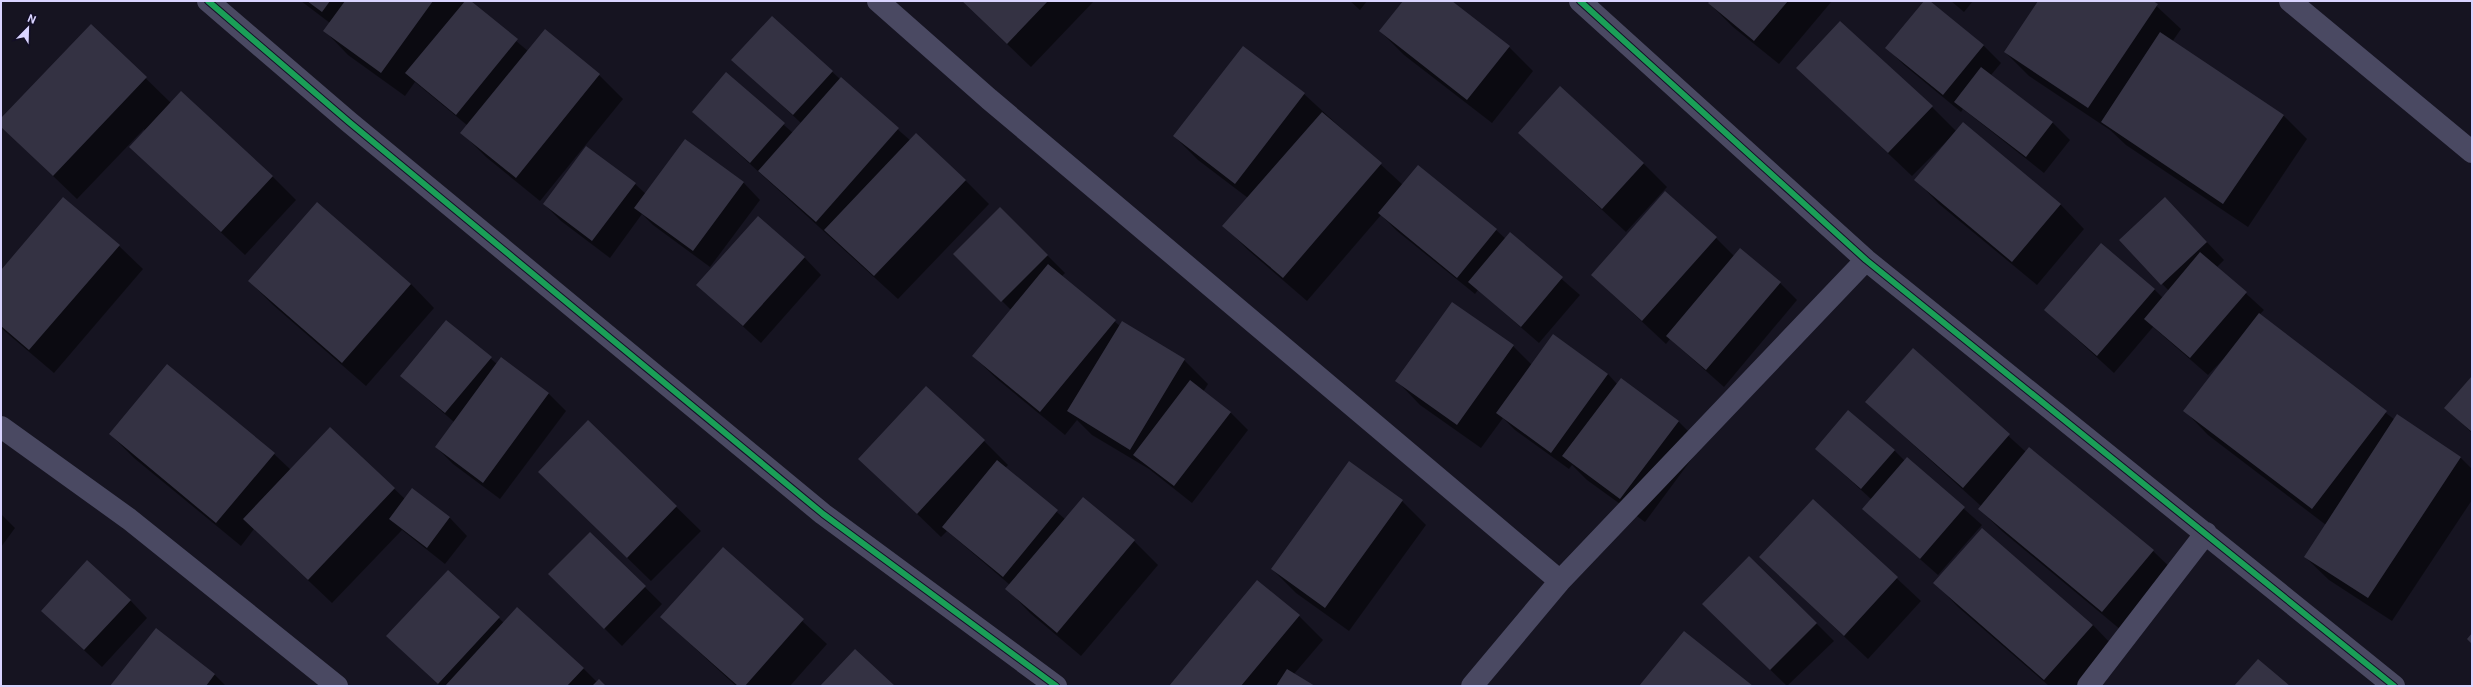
<svg xmlns="http://www.w3.org/2000/svg" width="2473" height="687" viewBox="0 0 2473 687" font-family="Roboto,sans-serif">
	<style>
		.shadow { fill: #0007 }
		.building { fill: #343243 }
		.lines { fill: none; stroke-linecap: round; stroke-linejoin: round }
		.minor { stroke: #4a4962; stroke-width: 22 }
		.cycleway-casing { stroke: #130f26; stroke-width: 8 }
		.cycleway { stroke: #1a9f57; stroke-width: 6 }
	</style>
	<rect width="100%" height="100%" fill="#161421"/>
	<path class="shadow" d="M 301,1 L 474,1 L 472,4 L 528,51 L 599,75 L 623,99 L 540,201 L 486,157 L 462,133 L 468,126 L 415,82 L 405,96 L 348,55 L 325,31 L 330,23 Z
		M 962,1 L 1094,1 L 1031,67 Z
		M 1350,1 L 1367,1 L 1360,10 Z
		M 1404,1 L 1451,1 L 1509,47 L 1533,71 L 1492,123 L 1404,55 L 1380,31 Z
		M 1711,1 L 1832,1 L 1779,64 L 1733,27 L 1709,3 Z
		M 1925,1 L 1929,1 L 1984,46 L 2001,63 L 1991,75 L 2053,123 L 2070,140 L 2044,173 L 1963,109 L 1961,112 L 1904,65 L 1887,48 Z
		M 1951,1 L 1973,1 L 1964,12 Z
		M 2039,1 L 2151,1 L 2181,29 L 2172,42 L 2283,115 L 2307,139 L 2248,227 L 2126,145 L 2110,130 L 2029,76 L 2005,52 Z
		M 772,17 L 840,79 L 911,141 L 965,180 L 989,204 L 898,299 L 693,112 L 726,74 L 793,133 L 801,123 L 733,60 Z
		M 91,25 L 171,103 L 272,176 L 296,200 L 245,255 L 130,147 L 145,131 L 144,129 L 77,199 L 1,126 L 1,120 Z
		M 1798,68 L 1932,107 L 1956,131 L 1963,123 L 2061,205 L 2084,229 L 2037,285 L 1939,204 L 1916,180 L 1951,137 L 1912,176 Z
		M 1304,94 L 1403,185 L 1496,230 L 1506,239 L 1510,234 L 1580,295 L 1539,343 L 1478,290 L 1475,294 L 1397,231 L 1381,215 L 1307,301 L 1248,250 L 1224,226 L 1248,198 L 1198,160 L 1174,136 Z
		M 1519,133 L 1643,163 L 1667,187 L 1626,232 Z
		M 743,182 L 760,200 L 710,267 L 653,225 L 642,214 L 610,258 L 561,221 L 544,204 L 635,184 L 646,194 Z
		M 1000,208 L 1065,273 L 1061,277 L 1120,326 L 1184,360 L 1208,384 L 1203,392 L 1231,413 L 1248,430 L 1192,503 L 1149,469 L 1092,435 L 1077,420 L 1065,435 L 997,379 L 973,356 L 1011,310 L 955,254 Z
		M 2182,216 L 2224,260 L 2217,267 L 2264,310 L 2259,315 L 2395,420 L 2460,457 L 2472,469 L 2472,500 L 2392,621 L 2329,580 L 2305,557 L 2326,525 L 2208,435 L 2185,411 L 2230,352 L 2208,375 L 2153,327 L 2114,373 L 2045,310 L 2154,289 L 2163,298 L 2169,291 L 2120,240 Z
		M 1716,238 L 1734,256 L 1780,283 L 1797,300 L 1724,387 L 1670,339 L 1666,344 L 1592,275 Z
		M 119,246 L 143,269 L 54,373 L 1,328 L 1,271 Z
		M 804,257 L 821,275 L 761,343 L 698,285 Z
		M 249,281 L 411,284 L 434,308 L 366,386 L 273,305 Z
		M 447,321 L 497,364 L 548,393 L 566,411 L 500,499 L 453,464 L 436,447 L 454,422 L 401,376 Z
		M 1513,346 L 1532,365 L 1608,374 L 1617,384 L 1678,421 L 1702,445 L 1645,522 L 1587,480 L 1572,465 L 1569,469 L 1515,430 L 1503,418 L 1481,448 L 1420,405 L 1397,381 Z
		M 1913,349 L 2026,452 L 2153,551 L 2177,574 L 2127,635 L 2003,532 L 1979,509 L 1981,506 L 1866,402 Z
		M 2472,378 L 2472,433 L 2446,408 Z
		M 588,421 L 701,531 L 651,581 L 539,472 Z
		M 330,428 L 405,499 L 412,489 L 450,518 L 467,536 L 445,564 L 402,530 L 332,603 L 254,529 L 241,546 L 134,458 L 110,434 L 274,454 L 291,470 Z
		M 984,441 L 1008,465 L 1005,468 L 1065,519 L 1134,541 L 1158,565 L 1081,656 L 1030,613 L 1007,589 L 1010,585 L 947,531 L 941,537 L 860,459 Z
		M 1816,449 L 1894,450 L 1905,461 L 1907,458 L 1982,525 L 1938,575 L 1863,509 L 1871,499 Z
		M 1350,463 L 1402,501 L 1426,525 L 1349,631 L 1296,593 L 1272,569 Z
		M 1813,500 L 1921,601 L 1868,659 L 1760,557 Z
		M 1,514 L 15,528 L 1,547 Z
		M 1982,529 L 2093,625 L 2116,649 L 2084,686 L 2049,686 L 1958,607 L 1935,583 Z
		M 590,533 L 662,604 L 622,646 L 550,574 Z
		M 723,548 L 827,644 L 790,686 L 736,686 L 661,617 Z
		M 448,571 L 504,623 L 583,668 L 597,682 L 605,686 L 440,686 L 387,636 Z
		M 1257,581 L 1299,616 L 1323,640 L 1294,674 L 1313,686 L 1171,686 Z
		M 130,600 L 147,618 L 102,667 L 42,611 Z
		M 1720,621 L 1816,623 L 1834,641 L 1787,686 Z
		M 156,629 L 215,675 L 226,686 L 111,686 Z"/>
	<path class="building" d="M 307,1 L 330,1 L 322,12 Z
		M 345,1 L 433,1 L 381,73 L 323,31 Z
		M 465,1 L 471,1 L 518,39 L 456,115 L 405,73 Z
		M 962,1 L 1048,1 L 1007,44 Z
		M 1403,1 L 1452,1 L 1510,46 L 1467,100 L 1379,31 Z
		M 1710,1 L 1788,1 L 1754,41 L 1708,3 Z
		M 1924,1 L 1930,1 L 1984,45 L 1943,95 L 1885,48 Z
		M 2038,1 L 2153,1 L 2158,4 L 2088,108 L 2004,52 Z
		M 772,16 L 833,71 L 793,115 L 731,60 Z
		M 1840,21 L 1933,106 L 1888,153 L 1796,68 Z
		M 91,24 L 147,77 L 53,176 L 1,127 L 1,118 Z
		M 545,29 L 600,74 L 516,178 L 460,133 Z
		M 2160,32 L 2284,115 L 2223,204 L 2101,122 Z
		M 1243,46 L 1305,93 L 1235,184 L 1173,136 Z
		M 1981,67 L 2053,122 L 2026,157 L 1954,102 Z
		M 726,72 L 785,123 L 750,163 L 692,112 Z
		M 841,77 L 899,128 L 816,222 L 758,171 Z
		M 1560,86 L 1644,163 L 1602,209 L 1518,133 Z
		M 181,91 L 273,176 L 221,232 L 129,147 Z
		M 1322,112 L 1382,163 L 1283,278 L 1222,226 Z
		M 1963,122 L 2061,204 L 2012,262 L 1914,180 Z
		M 916,133 L 966,180 L 874,276 L 824,230 Z
		M 685,139 L 744,182 L 693,251 L 634,208 Z
		M 586,146 L 636,183 L 592,241 L 543,204 Z
		M 1418,165 L 1497,229 L 1457,278 L 1378,213 Z
		M 1665,191 L 1717,237 L 1642,321 L 1591,275 Z
		M 63,197 L 120,245 L 29,350 L 1,326 L 1,270 Z
		M 2165,197 L 2207,242 L 2161,285 L 2119,240 Z
		M 317,202 L 411,284 L 342,363 L 248,281 Z
		M 1000,207 L 1048,255 L 1001,302 L 953,254 Z
		M 758,216 L 805,257 L 743,326 L 696,285 Z
		M 1510,232 L 1563,277 L 1521,327 L 1468,282 Z
		M 2101,243 L 2155,289 L 2097,356 L 2044,310 Z
		M 1740,248 L 1781,282 L 1706,370 L 1666,336 Z
		M 2200,252 L 2247,292 L 2190,358 L 2144,319 Z
		M 1048,264 L 1116,320 L 1040,412 L 972,356 Z
		M 1452,302 L 1514,345 L 1457,425 L 1395,381 Z
		M 2259,313 L 2387,411 L 2312,509 L 2183,411 Z
		M 446,320 L 492,357 L 445,413 L 400,376 Z
		M 1122,321 L 1185,359 L 1130,450 L 1067,411 Z
		M 1553,334 L 1608,374 L 1551,453 L 1496,413 Z
		M 1913,348 L 2010,434 L 1963,488 L 1865,402 Z
		M 501,357 L 549,393 L 483,483 L 435,447 Z
		M 167,364 L 275,453 L 216,523 L 109,434 Z
		M 2472,376 L 2472,432 L 2444,408 Z
		M 1621,378 L 1679,421 L 1620,499 L 1562,456 Z
		M 1190,380 L 1231,412 L 1174,486 L 1133,455 Z
		M 926,386 L 985,440 L 917,514 L 858,459 Z
		M 1848,410 L 1895,450 L 1861,489 L 1815,449 Z
		M 2397,414 L 2461,457 L 2368,598 L 2304,557 Z
		M 588,420 L 677,506 L 627,558 L 538,472 Z
		M 330,427 L 395,488 L 308,580 L 243,519 Z
		M 2029,447 L 2154,550 L 2102,612 L 1978,509 Z
		M 1907,457 L 1965,507 L 1920,559 L 1862,509 Z
		M 997,460 L 1058,510 L 1003,577 L 942,527 Z
		M 1349,461 L 1403,500 L 1325,608 L 1271,569 Z
		M 412,488 L 450,517 L 427,548 L 389,519 Z
		M 1083,497 L 1135,540 L 1057,633 L 1005,589 Z
		M 1813,499 L 1898,577 L 1844,636 L 1759,557 Z
		M 1982,528 L 2093,625 L 2044,680 L 1933,583 Z
		M 590,532 L 646,586 L 604,629 L 548,574 Z
		M 723,547 L 804,619 L 745,686 L 738,686 L 660,617 Z
		M 1749,556 L 1817,623 L 1770,670 L 1702,604 Z
		M 87,560 L 131,600 L 84,650 L 41,611 Z
		M 448,570 L 500,617 L 438,684 L 386,636 Z
		M 1257,580 L 1300,615 L 1241,686 L 1169,686 Z
		M 517,607 L 584,668 L 567,686 L 445,686 Z
		M 156,628 L 215,674 L 206,686 L 110,686 Z
		M 1684,631 L 1753,686 L 1639,686 Z
		M 2472,633 L 2472,644 L 2467,639 Z
		M 855,649 L 895,686 L 820,686 Z
		M 2258,659 L 2290,686 L 2234,686 Z
		M 1287,669 L 1315,686 L 1276,686 Z
		M 599,679 L 606,686 L 592,686 Z"/>
	<g class="lines">
		<path class="minor" d="M 208,1 L 349,122 L 823,514 L 1056,686
			M 878,1 L 989,99 L 1560,581
			M 1580,1 L 1866,260 L 2394,686
			M 2290,1 L 2472,152
			M 1,427 L 129,519 L 337,686
			M 1472,686 L 1560,581 L 1866,260
			M 2088,686 L 2206,533"/>
		<g class="cycleway-casing">
			<path id="cycleway" d="M 208,1 L 349,122 L 823,514 L 1056,686
				M 1580,1 L 1866,260 L 2394,686"/>
		</g>
		<use href="#cycleway" class="cycleway"/>
	</g>
	<rect width="2473" height="687" fill="none" stroke="#d9d4ff" stroke-width="4"/>
	<g transform="translate(28 28) rotate(23)" stroke="#130f26" stroke-width="3" paint-order="stroke">
	<path d="M0-3L7 15L0 10L-7 15Z" fill="#d9d4ff"/>
	<text y="-6" font-size="11" font-weight="bold" text-anchor="middle" fill="#d9d4ff">N</text>
	</g>
</svg>
